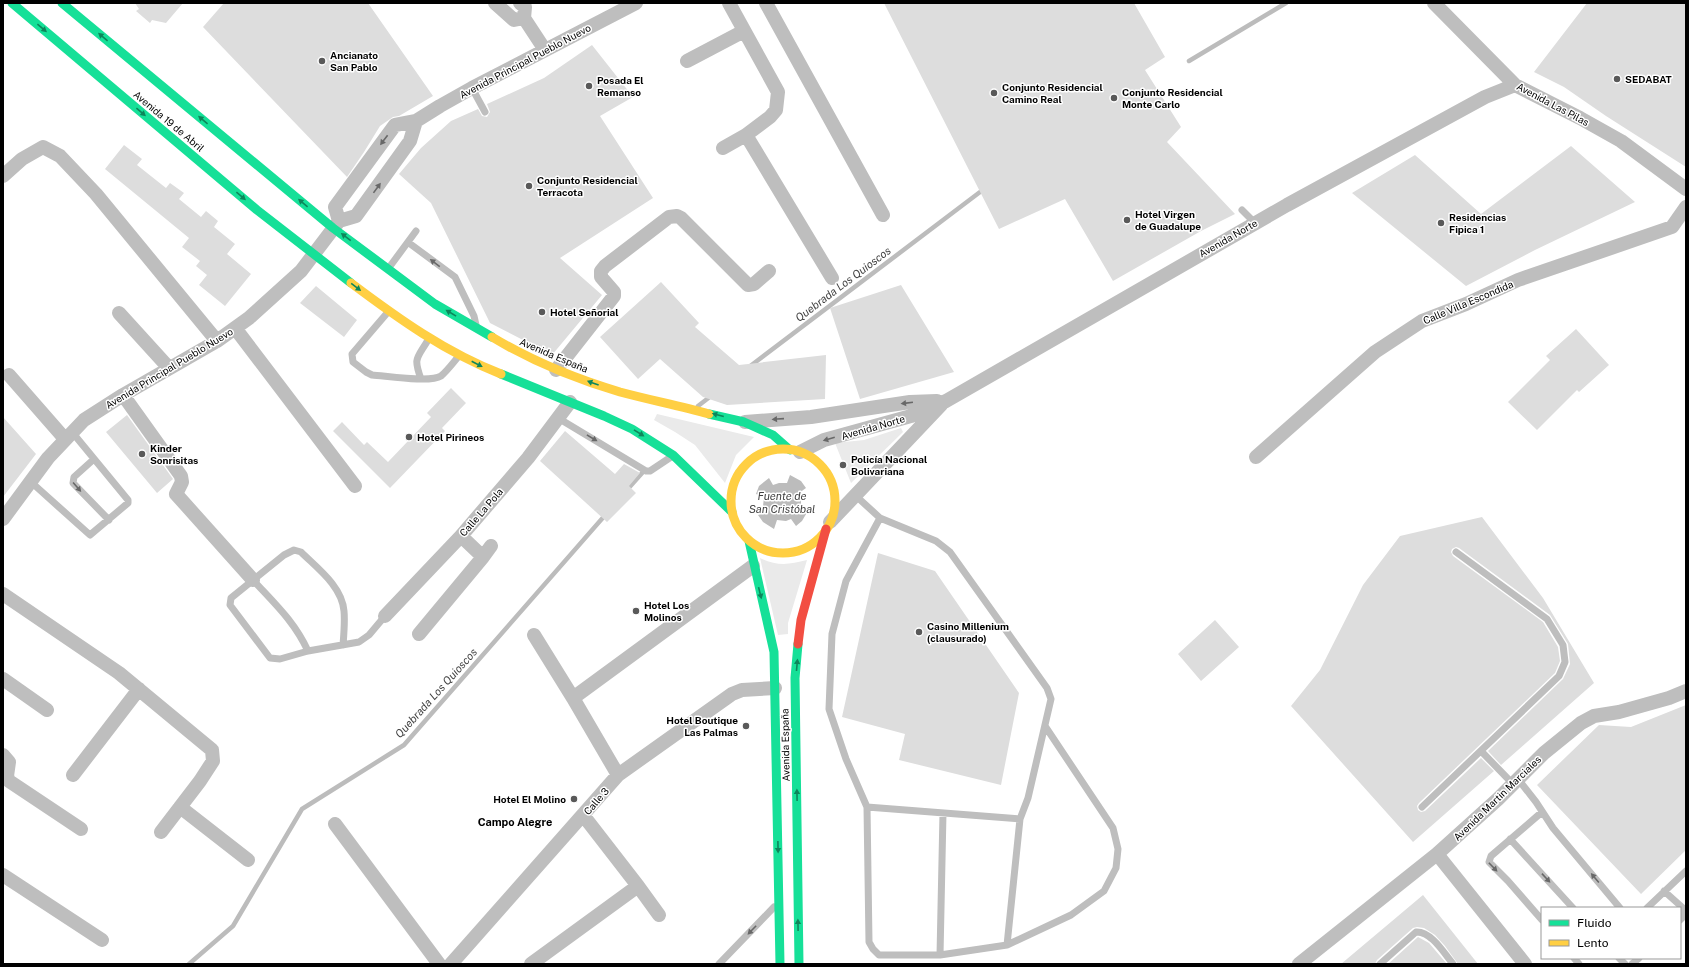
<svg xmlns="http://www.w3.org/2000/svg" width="1689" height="967" viewBox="0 0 1689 967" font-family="'Public Sans',sans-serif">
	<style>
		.green { fill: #eaeaea }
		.water { fill: #bcbcbc }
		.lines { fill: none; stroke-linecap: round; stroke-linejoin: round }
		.stream { stroke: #bcbcbc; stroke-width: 4.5 }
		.building { fill: #ddd }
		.lane { stroke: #bebebe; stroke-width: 7 }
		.street { stroke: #bebebe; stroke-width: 14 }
		.fast { stroke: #16e098; stroke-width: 9 }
		.slow { stroke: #ffcf43; stroke-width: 9 }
		.jam { stroke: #f24e42; stroke-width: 9 }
		.oneway { fill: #0d865b }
		.oneway2 { fill: #686868 }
		.poi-dot { fill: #595959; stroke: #fff; stroke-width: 1.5 }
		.labels { text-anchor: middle; stroke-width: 3; stroke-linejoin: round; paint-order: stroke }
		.poi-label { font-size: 10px; font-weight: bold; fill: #000; stroke: #fff; text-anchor: start }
		.street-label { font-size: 10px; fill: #000; stroke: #fff }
		.water-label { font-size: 11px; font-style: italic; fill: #414141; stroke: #fff }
		.neighbourhood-label { font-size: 11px; font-weight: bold; fill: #000; stroke: #fff }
	</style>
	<rect width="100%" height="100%" fill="#fff"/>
	<path class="green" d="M 657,414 L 754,437 L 736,455 L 725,483 L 695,445 L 675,432 L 654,420 Z
		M 901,428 L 903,432 L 851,483 L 835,443 L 864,440 Z
		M 760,558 C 777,566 788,565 807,560 L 788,623 L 788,634 L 778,635 Z"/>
	<path class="water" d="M 790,475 L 801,481 L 806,488 L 799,493 L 801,501 L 801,507 L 809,509 L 802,521 L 796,526 L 791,519 L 786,521 L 777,520 L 774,529 L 763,522 L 758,515 L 765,511 L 763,506 L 764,497 L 756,494 L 759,486 L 769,478 L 773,485 L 779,483 L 787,483 Z"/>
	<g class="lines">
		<path class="stream" d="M 1189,61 L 1286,3
			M 749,367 L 984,189
			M 698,406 L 711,396
			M 626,491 L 643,472
			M 189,964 L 233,926 L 302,809 L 404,745 L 607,513"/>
	</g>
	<path class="building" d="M 135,3 L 183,3 L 166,23 L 152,20 L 150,23 L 136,11 L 139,9 Z
		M 224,3 L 368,3 L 433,96 L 399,116 L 393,117 L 380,126 L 364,152 L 347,177 L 203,27 Z
		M 884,3 L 1134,3 L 1165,57 L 1145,70 L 1181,127 L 1167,142 L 1235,214 L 1201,231 L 1113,281 L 1065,199 L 999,229 Z
		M 1587,3 L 1686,3 L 1686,167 L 1606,116 L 1564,87 L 1534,72 Z
		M 592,45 L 633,97 L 600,116 L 653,198 L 560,258 L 602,295 L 552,355 L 490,323 L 431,203 L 399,174 L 421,148 L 451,121 L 478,109 L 482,116 L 487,117 L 490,112 L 487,104 L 544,78 Z
		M 124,145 L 142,159 L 137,165 L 166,188 L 170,183 L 184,193 L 179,199 L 201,217 L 206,211 L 218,221 L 214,227 L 235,244 L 227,254 L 251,274 L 225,306 L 199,285 L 207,275 L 196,266 L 200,261 L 182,247 L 189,238 L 105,169 Z
		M 1571,146 L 1635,202 L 1535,250 L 1466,286 L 1352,193 L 1415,155 L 1481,214 Z
		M 661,282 L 699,323 L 695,327 L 739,365 L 826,355 L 825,399 L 727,405 L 703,397 L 660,359 L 638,379 L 600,337 Z
		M 901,285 L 954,372 L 860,399 L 830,308 Z
		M 316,286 L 357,320 L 344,337 L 300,303 Z
		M 1576,329 L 1609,365 L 1579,392 L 1577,390 L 1537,430 L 1508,402 L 1550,360 L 1546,356 Z
		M 451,388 L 466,403 L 442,428 L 445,431 L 390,488 L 333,431 L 342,422 L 364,445 L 367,442 L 388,462 L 431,417 L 427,413 Z
		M 127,415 L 173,479 L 157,493 L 106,432 Z
		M 3,417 L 36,454 L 3,497 Z
		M 565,431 L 615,474 L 624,464 L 640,473 L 629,486 L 636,493 L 607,522 L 540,461 Z
		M 1482,517 L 1543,598 L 1594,683 L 1501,765 L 1488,751 L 1563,679 L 1570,664 L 1568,644 L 1550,615 L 1459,548 L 1456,547 L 1452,549 L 1451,552 L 1453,556 L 1543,622 L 1558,647 L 1560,661 L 1555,673 L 1419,803 L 1417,806 L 1418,810 L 1421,812 L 1425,811 L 1481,758 L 1494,771 L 1413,842 L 1291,706 L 1320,670 L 1363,585 L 1400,536 Z
		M 878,553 L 935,571 L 1019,693 L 1001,785 L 899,760 L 905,734 L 842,717 Z
		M 1215,620 L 1239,647 L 1201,681 L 1178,654 Z
		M 1686,705 L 1686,850 L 1641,894 L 1537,785 L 1599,725 L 1631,727 Z
		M 1423,895 L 1478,964 L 1458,964 L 1445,946 L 1435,935 L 1424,928 L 1417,927 L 1413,928 L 1377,960 L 1375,964 L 1341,964 Z
		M 1418,937 L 1429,943 L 1447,964 L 1388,964 Z"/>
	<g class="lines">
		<path class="lane" d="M 472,88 L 485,112
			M 1242,210 L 1255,223
			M 409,243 L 455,277 L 474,316 L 476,325
			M 388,269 L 416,231
			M 388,312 L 352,354 L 353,362 L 366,372 L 372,375 C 387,376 430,383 441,376 C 447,371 453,363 458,357
			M 421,379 C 413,357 417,359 428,340
			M 558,418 L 646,471 L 650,471 L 671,457
			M 94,459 L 74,477 L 73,483 L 109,520
			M 31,482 L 90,535 L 128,503 L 128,500 L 72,432
			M 856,496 L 880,518 L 936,541 L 950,552 L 1047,688 L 1051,699 L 1028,798 L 1020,819 L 1007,945 L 940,955 L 879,955 L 873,949 L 869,942 L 867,807 L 846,759 L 829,709 L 832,634 L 846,581 L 880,518
			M 253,580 C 275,604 294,621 308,651
			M 343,645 C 344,633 345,622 344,611 C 342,586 317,568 301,552 L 294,550 L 284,555 L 231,598 L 230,605 L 270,658 L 280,659 L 308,651 L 359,642 L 369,635 L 385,616
			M 1481,751 L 1513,784
			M 1518,779 L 1536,802 L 1553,828 L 1620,908
			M 867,807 L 1020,819
			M 1422,807 L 1559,676 L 1565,662 L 1563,645 L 1547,619 L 1456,552
			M 1510,839 L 1573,908
			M 1664,891 L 1683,908 L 1683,917 L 1680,920
			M 1647,908 L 1686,871
			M 1542,920 L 1508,881 L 1489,862 L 1491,856 L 1542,812
			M 1007,945 L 1071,915 L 1104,891 L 1116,868 L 1118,849 L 1113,828 L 1045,726
			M 940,955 L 943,813
			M 1574,958 L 1579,964
			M 1619,958 L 1625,964
			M 719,964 L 774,907
			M 1380,964 L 1416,932 C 1431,931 1444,953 1453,964
			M 1632,964 L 1639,958"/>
		<path class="street" d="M 495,3 L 514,20 L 524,18 L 525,7 L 520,3
			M 729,3 L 778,92 L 776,110 L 770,117 L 746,135 L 832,278
			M 766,3 L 883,215
			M 1434,3 L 1515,85 L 1580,118 L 1621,141 L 1686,189
			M 524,18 L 545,50
			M 687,61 L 744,31
			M 723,148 L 746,135
			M 3,176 L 22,159 L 43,147 L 60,156 L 96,194 L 217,341
			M 339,221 L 335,207 L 395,125 L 416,121 L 440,106 L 472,88 L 636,3
			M 119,313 L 169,368
			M 235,328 L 355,486
			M 556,370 L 614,296 L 614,292 L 601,277 L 601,271 L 605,266 L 669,217 L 677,216 L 681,218 L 748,285 L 754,284 L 769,271
			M 9,375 L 65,439
			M 123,395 L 181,476 L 182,482 L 176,494 L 253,580
			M 745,422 L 811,417 L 910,402 L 937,401
			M 800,452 L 824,440 L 911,416 L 946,401 L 1287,205 L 1485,97 L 1515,85
			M 1256,457 L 1375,352 L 1422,321 L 1466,304 L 1518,280 L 1672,227 L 1686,207
			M 3,519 L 48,458 L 84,420 L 123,395 L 217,341 L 249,318 L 301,271 L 339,221 L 356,216 L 410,141 L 416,121
			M 830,522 L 941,405
			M 483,557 L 491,546
			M 3,594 L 119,673 L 212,750 L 213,761 L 200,781 L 161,832
			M 385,616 L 461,536 L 528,458 L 570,402
			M 419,634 L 483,557 L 461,536
			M 534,635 L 573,698
			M 3,679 L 47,710
			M 3,755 L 9,762 L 7,776 L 9,781 L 81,829
			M 73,775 L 139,689
			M 618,775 L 573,698 L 753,566
			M 180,807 L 248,860
			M 583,815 L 638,886 L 659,915
			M 335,824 L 439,964
			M 3,875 L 102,940
			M 451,964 L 618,775 L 732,694 L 742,690 L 775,688
			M 531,964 L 638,886
			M 1299,964 L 1437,854
			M 1525,964 L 1437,854 L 1498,799 L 1544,753 L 1581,723 L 1594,716 L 1619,712 L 1669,698 L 1686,691"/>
		<path class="fast" d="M 12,3 L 257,210 L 351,283
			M 62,3 L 333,228 L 435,304 L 492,337
			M 501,374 L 604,416 L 632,429 L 673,455 L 732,512
			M 709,414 L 744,422 L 773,435 L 790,450
			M 749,541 L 774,652 L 780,964
			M 798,644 L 795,678 L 799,964"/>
		<path class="slow" d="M 351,283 C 399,319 445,352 501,374
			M 492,337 C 532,361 576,379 620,392 C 650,400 680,406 709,414
			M731 501a52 52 0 1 1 104 0a52 52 0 1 1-104 0Z"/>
		<path class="jam" d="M 798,644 L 801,620 L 826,529"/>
	</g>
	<defs><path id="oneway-solid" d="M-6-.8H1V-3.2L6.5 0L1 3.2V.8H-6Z"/></defs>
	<g class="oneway">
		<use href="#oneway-solid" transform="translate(42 28) rotate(40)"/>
		<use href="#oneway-solid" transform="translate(103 37) rotate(-140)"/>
		<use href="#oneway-solid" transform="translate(141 112) rotate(40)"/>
		<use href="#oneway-solid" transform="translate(203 120) rotate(-140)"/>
		<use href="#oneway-solid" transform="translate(241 196) rotate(40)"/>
		<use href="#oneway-solid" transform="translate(303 203) rotate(-140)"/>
		<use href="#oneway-solid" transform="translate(346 237) rotate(-143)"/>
		<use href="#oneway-solid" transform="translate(356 287) rotate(37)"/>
		<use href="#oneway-solid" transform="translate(451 313) rotate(-149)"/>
		<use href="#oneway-solid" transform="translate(477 364) rotate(27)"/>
		<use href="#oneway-solid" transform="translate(593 383) rotate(-160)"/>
		<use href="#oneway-solid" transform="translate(718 415) rotate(-165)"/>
		<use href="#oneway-solid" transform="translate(639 433) rotate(32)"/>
		<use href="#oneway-solid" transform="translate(760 593) rotate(76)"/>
		<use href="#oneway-solid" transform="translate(797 665) rotate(-85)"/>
		<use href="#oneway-solid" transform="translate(797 795) rotate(-91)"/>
		<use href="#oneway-solid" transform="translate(778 847) rotate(89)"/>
		<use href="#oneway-solid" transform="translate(798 925) rotate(-91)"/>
	</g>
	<g class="oneway2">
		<use href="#oneway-solid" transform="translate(384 140) rotate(127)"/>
		<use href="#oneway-solid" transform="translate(377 188) rotate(-54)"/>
		<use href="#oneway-solid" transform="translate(435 263) rotate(-143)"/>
		<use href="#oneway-solid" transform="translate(907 403) rotate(173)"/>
		<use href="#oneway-solid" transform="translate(778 419) rotate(176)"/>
		<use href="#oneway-solid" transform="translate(592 438) rotate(31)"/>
		<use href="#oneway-solid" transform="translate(829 439) rotate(164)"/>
		<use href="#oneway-solid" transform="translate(77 487) rotate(49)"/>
		<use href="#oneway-solid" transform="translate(1493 867) rotate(46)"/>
		<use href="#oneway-solid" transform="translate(1546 878) rotate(47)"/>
		<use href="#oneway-solid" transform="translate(1595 878) rotate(-130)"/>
		<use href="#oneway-solid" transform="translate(752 930) rotate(134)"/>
	</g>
	<g class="poi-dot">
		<circle cx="322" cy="61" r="4"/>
		<circle cx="1617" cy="79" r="4"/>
		<circle cx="589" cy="86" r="4"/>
		<circle cx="994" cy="93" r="4"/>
		<circle cx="1114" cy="98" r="4"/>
		<circle cx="529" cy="186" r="4"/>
		<circle cx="1127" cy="220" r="4"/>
		<circle cx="1441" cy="223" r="4"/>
		<circle cx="542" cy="312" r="4"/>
		<circle cx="409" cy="437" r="4"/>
		<circle cx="142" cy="454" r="4"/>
		<circle cx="843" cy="465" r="4"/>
		<circle cx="636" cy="611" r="4"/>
		<circle cx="919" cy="632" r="4"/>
		<circle cx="746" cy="726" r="4"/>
		<circle cx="574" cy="799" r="4"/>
	</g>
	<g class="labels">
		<g class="poi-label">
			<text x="330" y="59">Ancianato<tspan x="330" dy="12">San Pablo</tspan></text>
			<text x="1625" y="83">SEDABAT</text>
			<text x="597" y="84">Posada El<tspan x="597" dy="12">Remanso</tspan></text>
			<text x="1002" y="91">Conjunto Residencial<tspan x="1002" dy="12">Camino Real</tspan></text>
			<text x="1122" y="96">Conjunto Residencial<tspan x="1122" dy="12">Monte Carlo</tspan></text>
			<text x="537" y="184">Conjunto Residencial<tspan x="537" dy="12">Terracota</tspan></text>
			<text x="1135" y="218">Hotel Virgen<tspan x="1135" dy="12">de Guadalupe</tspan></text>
			<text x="1449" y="221">Residencias<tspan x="1449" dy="12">Fipica 1</tspan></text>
			<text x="550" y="316">Hotel Señorial</text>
			<text x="417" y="441">Hotel Pirineos</text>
			<text x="150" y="452">Kinder<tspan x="150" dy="12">Sonrisitas</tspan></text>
			<text x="851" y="463">Policía Nacional<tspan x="851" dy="12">Bolivariana</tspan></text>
			<text x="644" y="609">Hotel Los<tspan x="644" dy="12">Molinos</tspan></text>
			<text x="927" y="630">Casino Millenium<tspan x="927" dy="12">(clausurado)</tspan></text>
			<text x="738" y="724" text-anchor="end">Hotel Boutique<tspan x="738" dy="12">Las Palmas</tspan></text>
			<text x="566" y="803" text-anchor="end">Hotel El Molino</text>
		</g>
		<g class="street-label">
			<text transform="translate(525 61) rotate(-28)" y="4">Avenida Principal Pueblo Nuevo</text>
			<text transform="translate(1553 104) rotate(28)" y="4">Avenida Las Pilas</text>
			<text transform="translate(169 121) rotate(40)" y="4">Avenida 19 de Abril</text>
			<text transform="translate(1228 238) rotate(-30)" y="4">Avenida Norte</text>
			<text transform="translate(1468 302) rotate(-23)" y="4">Calle Villa Escondida</text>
			<text transform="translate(554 355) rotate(23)" y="4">Avenida España</text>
			<text transform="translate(169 368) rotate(-31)" y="4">Avenida Principal Pueblo Nuevo</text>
			<text transform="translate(873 427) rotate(-16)" y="4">Avenida Norte</text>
			<text transform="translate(481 512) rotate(-49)" y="4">Calle La Pola</text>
			<text transform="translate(785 745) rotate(-91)" y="4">Avenida España</text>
			<text transform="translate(1497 798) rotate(-44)" y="4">Avenida Martin Marciales</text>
			<text transform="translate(596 801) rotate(-49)" y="4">Calle 3</text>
		</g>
		<g class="water-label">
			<text transform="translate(843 284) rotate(-37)" y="4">Quebrada Los Quioscos</text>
			<text x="782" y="500">Fuente de<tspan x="782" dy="13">San Cristóbal</tspan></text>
			<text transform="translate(436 693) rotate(-48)" y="4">Quebrada Los Quioscos</text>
		</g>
		<g class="neighbourhood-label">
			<text x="515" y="826">Campo Alegre</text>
		</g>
	</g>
	<rect width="1689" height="967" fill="none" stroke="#000000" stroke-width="8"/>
	<rect x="1541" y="907" width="140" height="52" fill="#ffffff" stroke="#999999"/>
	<rect x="1549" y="920" width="20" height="6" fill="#16e098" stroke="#999999"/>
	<text x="1577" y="927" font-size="12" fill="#000000">Fluido</text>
	<rect x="1549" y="940" width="20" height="6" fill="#ffcf43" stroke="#999999"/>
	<text x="1577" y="947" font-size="12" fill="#000000">Lento</text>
</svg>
